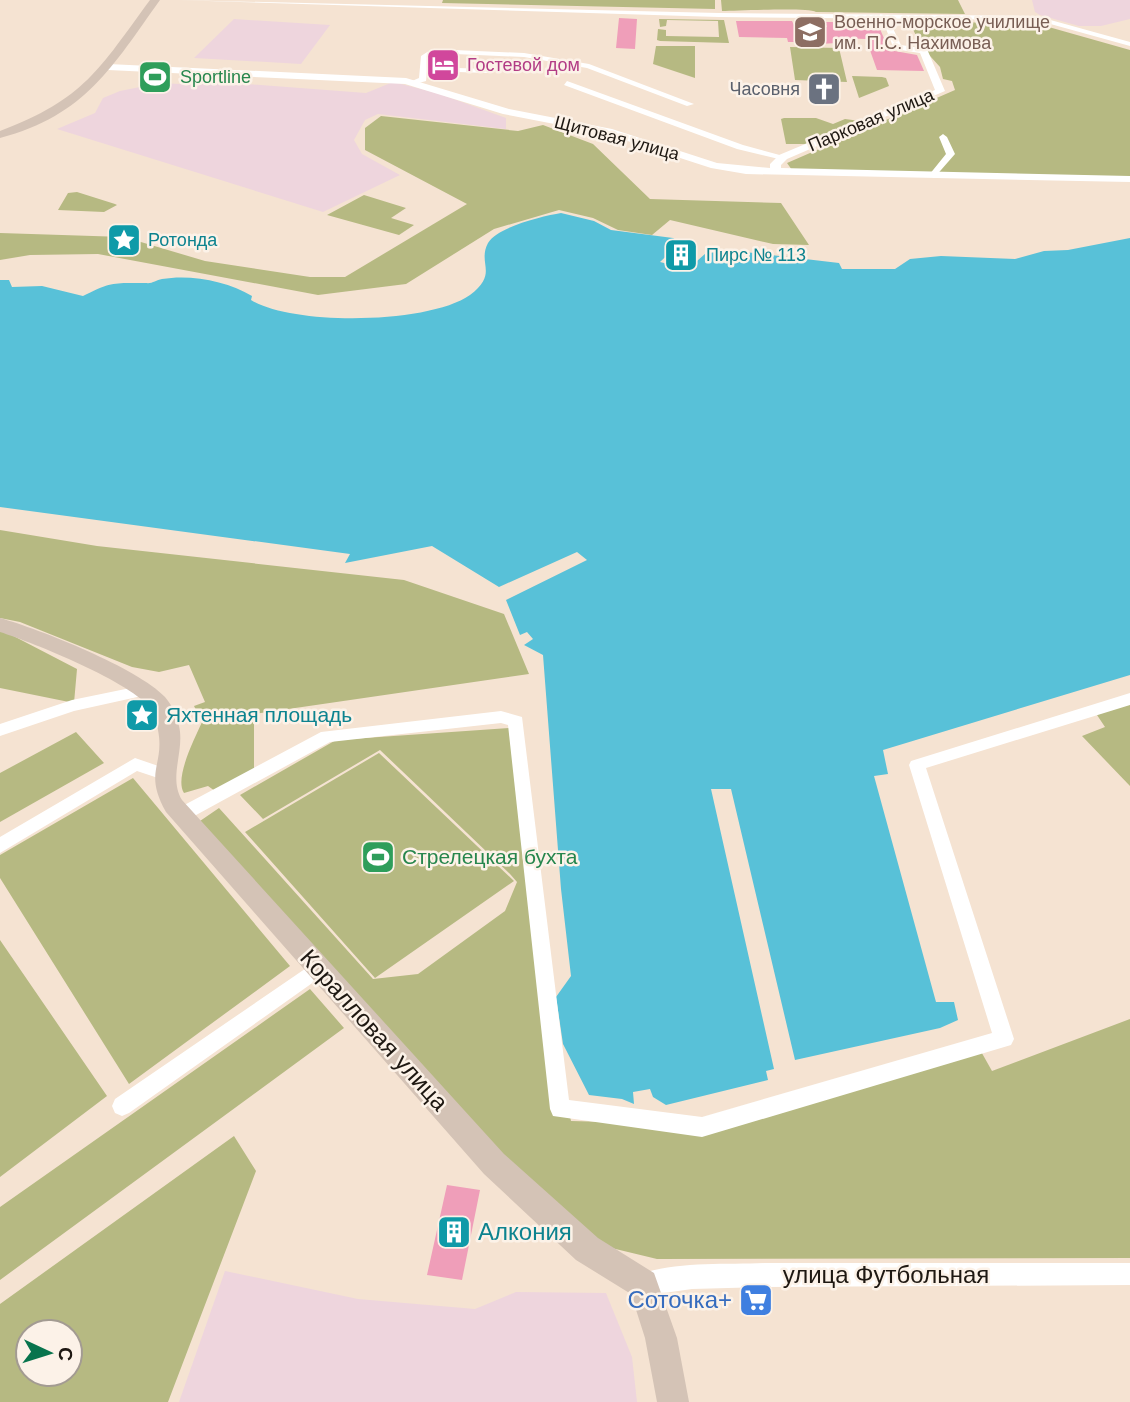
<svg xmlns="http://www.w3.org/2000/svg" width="1130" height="1402" viewBox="0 0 1130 1402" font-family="Arial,sans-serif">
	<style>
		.industrial { fill: #eed5dd }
		.green { fill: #b6b982; fill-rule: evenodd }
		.water { fill: #58c1d8 }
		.building { fill: #ef9eb9 }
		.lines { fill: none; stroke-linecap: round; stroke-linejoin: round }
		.minor { fill: #fff; fill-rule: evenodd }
		.tertiary { fill: #fff; fill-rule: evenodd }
		.secondary { fill: #d4c3b6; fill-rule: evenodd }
		.labels { text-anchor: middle; stroke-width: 5; stroke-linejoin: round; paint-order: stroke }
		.far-education-label { font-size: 18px; fill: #785e54; stroke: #fcf2e8; text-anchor: start }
		.far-hotel-label { font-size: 18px; fill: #b23c85; stroke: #fcf2e8; text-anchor: start }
		.far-leisure-label { font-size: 18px; fill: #27864d; stroke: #fcf2e8; text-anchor: start }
		.far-worship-label { font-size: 18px; fill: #5b616d; stroke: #fcf2e8; text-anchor: end }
		.far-street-label { font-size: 18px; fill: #1e1812; stroke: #fcf2e8 }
		.far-culture-label { font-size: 18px; fill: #0d838f; stroke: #fcf2e8; text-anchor: start }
		.culture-label { font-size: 21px; fill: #0d838f; stroke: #fcf2e8; text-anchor: start }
		.leisure-label { font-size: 21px; fill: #27864d; stroke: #fcf2e8; text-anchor: start }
		.near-street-label { font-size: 24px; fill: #1e1812; stroke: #fcf2e8 }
		.near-culture-label { font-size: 24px; fill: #0d838f; stroke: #fcf2e8; text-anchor: start }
		.near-shop-label { font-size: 24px; fill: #366cbe; stroke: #fcf2e8; text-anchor: end }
	</style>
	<rect width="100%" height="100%" fill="#f5e3d2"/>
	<path class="industrial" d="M 1032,0 L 1130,0 L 1130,19 L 1101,26 L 1079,26 L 1040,15 L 1035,12 Z
		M 234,19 L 330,25 L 301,64 L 194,58 Z
		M 207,81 L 366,93 L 393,82 L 437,93 L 506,118 L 506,129 L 378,114 L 365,120 L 354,140 L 362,154 L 400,175 L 323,212 L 57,129 L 95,113 L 103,98 L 120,91 L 160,83 L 201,85 Z
		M 225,1271 L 358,1299 L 475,1309 L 516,1292 L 606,1293 L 632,1357 L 637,1402 L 179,1402 Z"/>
	<path class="green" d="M 443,0 L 715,0 L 715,9 L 442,3 Z
		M 721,0 L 958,0 L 965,14 L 816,12 C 807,7 739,11 722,11 Z
		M 659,19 L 724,20 L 729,43 L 660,41 L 657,40 L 658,29 L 666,30 L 666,36 L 719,37 L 718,21 L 667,20 L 666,26 L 660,27 Z
		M 909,21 L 1038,24 L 1130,50 L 1130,177 L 792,170 L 787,163 L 955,90 L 952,81 L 943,79 L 940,67 L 921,46 Z
		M 656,46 L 695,46 L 695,78 L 653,64 Z
		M 790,47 L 839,48 L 847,82 L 795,80 Z
		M 852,76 L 882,77 L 886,78 L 889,86 L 859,98 Z
		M 381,116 L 518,131 L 543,125 L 593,144 L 650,199 L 781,203 L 809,245 L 773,244 L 670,220 L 652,235 L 618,230 L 593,218 L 559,210 L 494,229 L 406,284 L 318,295 L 98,254 L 30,255 L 0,260 L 0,233 L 124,237 L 205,261 L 310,277 L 345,277 L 467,204 L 365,150 L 365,128 Z
		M 784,118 L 816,118 L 833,124 L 845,119 L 860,121 L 805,144 L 786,144 L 781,119 Z
		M 77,192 L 115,204 L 117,205 L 104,212 L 58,210 L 68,193 Z
		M 364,195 L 406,208 L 391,218 L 414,225 L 399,235 L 327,215 Z
		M 0,530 L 97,546 L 404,580 L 504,614 L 529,674 L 254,714 L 254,770 L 215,791 L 208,786 L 184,793 C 174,778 195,738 202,722 L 194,706 L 205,702 L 189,665 L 159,672 L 132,667 L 20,622 L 0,618 Z
		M 0,629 L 77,669 L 74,703 L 0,688 Z
		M 1130,702 L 1130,786 L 1082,736 L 1105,727 L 1095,712 Z
		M 509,728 L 530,919 L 571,1121 L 680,1124 L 974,1039 L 992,1071 L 1130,1019 L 1130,1258 L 657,1259 L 599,1245 L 508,1166 L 200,821 L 219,808 L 373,979 L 418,974 L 505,911 L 517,882 L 510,874 L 380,750 L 263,819 L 240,795 L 336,740 Z
		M 76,732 L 104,763 L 0,822 L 0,773 Z
		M 379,753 L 514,881 L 375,978 L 245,832 Z
		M 133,778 L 290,966 L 129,1084 L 0,878 L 0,855 Z
		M 0,940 L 107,1096 L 0,1177 Z
		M 310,989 L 344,1028 L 0,1280 L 0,1207 Z
		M 234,1136 L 256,1171 L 168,1402 L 0,1402 L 0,1304 ZM 28,1332 L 70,1332 L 70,1374 L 28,1374 Z"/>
	<path class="water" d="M 561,213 L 594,221 L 611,230 L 673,238 L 680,243 L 660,262 L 688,269 L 706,253 L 737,251 L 839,263 L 842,269 L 895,269 L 910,259 L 941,256 L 1015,259 L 1044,251 L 1068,250 L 1130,238 L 1130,675 L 883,750 L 888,774 L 874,776 L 936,1002 L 954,1002 L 958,1020 L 940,1028 L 795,1060 L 731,789 L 711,789 L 774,1069 L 766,1071 L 768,1080 L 666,1105 L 653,1097 L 650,1089 L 633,1092 L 634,1104 L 622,1099 L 589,1095 L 563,1044 L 556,997 L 571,976 L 561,889 L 543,655 L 524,645 L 533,639 L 527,632 L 520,635 L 506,600 L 587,560 L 577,552 L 499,587 L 432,546 L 345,563 L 350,554 L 0,507 L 0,280 L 9,280 L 12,287 L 42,286 L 83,296 C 112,281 115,283 146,283 C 152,284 156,280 162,279 C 190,274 228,281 252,296 L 251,300 C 293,326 429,324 470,295 C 499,273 477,264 488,243 C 497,227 543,216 561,213 Z"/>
	<path class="building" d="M 619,18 L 637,19 L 635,49 L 616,48 Z
		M 736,21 L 792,21 L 794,25 L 806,27 L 827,27 L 825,22 L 877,22 L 889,50 L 917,55 L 924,71 L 877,70 L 866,39 L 836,38 L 837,43 L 801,45 L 800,42 L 788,42 L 787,38 L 739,37 Z
		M 447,1185 L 480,1190 L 462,1280 L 427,1275 Z"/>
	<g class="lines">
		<path class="minor" d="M 176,0 L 719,13 L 1036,16 L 1130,42 L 1130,46 L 1036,20 L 719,17 Z
			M 432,49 L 524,53 L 589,64 L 694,104 L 687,106 L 587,68 L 524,57 L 433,53 L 428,57 L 427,67 L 488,69 L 492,71 L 488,73 L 427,71 L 426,81 L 412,85 L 412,81 L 419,78 L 421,56 Z
			M 567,81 L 743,145 L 787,157 L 783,160 L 737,149 L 564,85 Z
			M 943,134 L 947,137 L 955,154 L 934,178 L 929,175 L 946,154 L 939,137 Z
			M 145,685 L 151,686 L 153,690 L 151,694 L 74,711 L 0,736 L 0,724 L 72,700 Z
			M 1130,693 L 1130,705 L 926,768 L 1014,1039 L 1011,1045 L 702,1137 L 553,1116 L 550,1109 L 508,725 L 501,723 L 330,742 L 187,820 L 175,820 L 172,815 L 175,810 L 321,732 L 501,711 L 522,717 L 569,1100 L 702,1117 L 992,1033 L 909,765 L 911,761 Z
			M 135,758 L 170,770 L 172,774 L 170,778 L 164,780 L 137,771 L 0,853 L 0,837 Z
			M 318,960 L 325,962 L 328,968 L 325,974 L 129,1113 L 122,1116 L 115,1113 L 112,1106 L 115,1099 Z
			M 766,1263 L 1130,1263 L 1130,1285 L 766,1287 L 692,1289 L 643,1296 L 635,1292 L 631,1284 L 635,1276 C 672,1261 726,1265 766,1263 Z"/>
		<path class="tertiary" d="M 880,14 L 887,16 L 901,45 L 927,49 L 945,91 L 787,159 L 781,165 L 781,168 L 1130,176 L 1130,182 L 746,174 L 711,168 L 606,134 L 503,114 L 405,84 L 108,70 L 103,67 L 108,64 L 406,78 L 509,109 L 612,129 L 717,163 L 770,168 L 770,164 L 779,155 L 935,90 L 920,53 L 894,49 Z"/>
		<path class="secondary" d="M 150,0 L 160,0 C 112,67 86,115 0,138 L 0,131 C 85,99 99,69 150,0 Z
			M 0,618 C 39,629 138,668 165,697 C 172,705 177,716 179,726 C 185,751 168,777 182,800 L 504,1154 L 598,1238 L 654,1273 L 677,1338 L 689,1402 L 657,1402 L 645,1338 L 631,1294 L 576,1260 L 484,1174 L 166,812 C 143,771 165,766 158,730 C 157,723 155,715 152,710 C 132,682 34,643 0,632 Z"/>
	</g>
	<defs>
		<g id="university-square" transform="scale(1.75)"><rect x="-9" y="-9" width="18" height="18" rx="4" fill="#8d6e63" stroke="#fcf2e8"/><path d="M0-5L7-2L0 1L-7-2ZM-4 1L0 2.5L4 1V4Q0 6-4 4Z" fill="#fff"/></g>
		<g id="hotel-square" transform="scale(1.75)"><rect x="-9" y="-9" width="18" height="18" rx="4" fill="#d1479c" stroke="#fcf2e8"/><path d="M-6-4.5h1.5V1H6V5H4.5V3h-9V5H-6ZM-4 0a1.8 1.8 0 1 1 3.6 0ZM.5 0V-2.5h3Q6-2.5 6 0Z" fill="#fff"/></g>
		<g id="stadium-square" transform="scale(1.75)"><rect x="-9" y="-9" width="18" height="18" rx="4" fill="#2e9e5b" stroke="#fcf2e8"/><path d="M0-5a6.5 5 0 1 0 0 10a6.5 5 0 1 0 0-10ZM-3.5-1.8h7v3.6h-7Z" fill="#fff"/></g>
		<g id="church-square" transform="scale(1.75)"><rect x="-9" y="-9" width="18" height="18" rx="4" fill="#6b7280" stroke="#fcf2e8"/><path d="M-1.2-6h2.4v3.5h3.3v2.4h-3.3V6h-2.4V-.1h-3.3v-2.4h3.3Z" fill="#fff"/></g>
		<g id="sight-square" transform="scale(1.75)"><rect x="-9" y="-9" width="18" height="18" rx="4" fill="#0f9aa8" stroke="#fcf2e8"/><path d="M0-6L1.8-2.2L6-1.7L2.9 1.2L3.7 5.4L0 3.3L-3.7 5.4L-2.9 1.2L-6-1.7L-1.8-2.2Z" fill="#fff"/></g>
		<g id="building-square" transform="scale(1.75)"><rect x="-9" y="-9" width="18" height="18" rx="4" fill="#0f9aa8" stroke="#fcf2e8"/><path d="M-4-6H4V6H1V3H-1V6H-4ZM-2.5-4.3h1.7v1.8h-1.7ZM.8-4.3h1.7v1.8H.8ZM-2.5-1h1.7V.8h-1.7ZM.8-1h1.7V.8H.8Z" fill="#fff"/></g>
		<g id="supermarket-square" transform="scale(1.75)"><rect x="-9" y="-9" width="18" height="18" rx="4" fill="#3f7fe0" stroke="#fcf2e8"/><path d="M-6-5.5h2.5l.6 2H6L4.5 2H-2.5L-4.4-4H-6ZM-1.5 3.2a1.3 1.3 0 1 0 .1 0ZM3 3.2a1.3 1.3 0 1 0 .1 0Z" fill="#fff"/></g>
	</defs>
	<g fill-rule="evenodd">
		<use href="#university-square" x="810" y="32"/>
		<use href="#hotel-square" x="443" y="65"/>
		<use href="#stadium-square" x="155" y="77"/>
		<use href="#church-square" x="824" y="89"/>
		<use href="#sight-square" x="124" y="240"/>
		<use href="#building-square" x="681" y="255"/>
		<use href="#sight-square" x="142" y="715"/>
		<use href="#stadium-square" x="378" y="857"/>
		<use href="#building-square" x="454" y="1232"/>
		<use href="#supermarket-square" x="756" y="1300"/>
	</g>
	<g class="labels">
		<g class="far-education-label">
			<text x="834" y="28">Военно-морское училище<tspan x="834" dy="21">им. П.С. Нахимова</tspan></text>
		</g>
		<g class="far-hotel-label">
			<text x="467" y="71">Гостевой дом</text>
		</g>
		<g class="far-leisure-label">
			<text x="180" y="83">Sportline</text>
		</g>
		<g class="far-worship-label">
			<text x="800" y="95">Часовня</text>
		</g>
		<g class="far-street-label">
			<text transform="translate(871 120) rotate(-23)" y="6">Парковая улица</text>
			<text transform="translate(617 138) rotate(15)" y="6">Щитовая улица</text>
		</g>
		<g class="far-culture-label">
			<text x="148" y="246">Ротонда</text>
			<text x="706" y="261">Пирс № 113</text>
		</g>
		<g class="culture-label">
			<text x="166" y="722">Яхтенная площадь</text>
		</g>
		<g class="leisure-label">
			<text x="402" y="864">Стрелецкая бухта</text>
		</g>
		<g class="near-street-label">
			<text transform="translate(374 1030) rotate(48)" y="8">Коралловая улица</text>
			<text x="886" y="1283">улица Футбольная</text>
		</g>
		<g class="near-culture-label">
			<text x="478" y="1240">Алкония</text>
		</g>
		<g class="near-shop-label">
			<text x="732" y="1308">Соточка+</text>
		</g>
	</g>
	<g transform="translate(49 1353) rotate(94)"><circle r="33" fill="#fcf2e8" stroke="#a39b92" stroke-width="2"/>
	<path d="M0-5L12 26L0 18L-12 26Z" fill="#08744d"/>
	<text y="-10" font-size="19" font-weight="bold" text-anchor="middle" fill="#1e1812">С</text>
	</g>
</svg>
